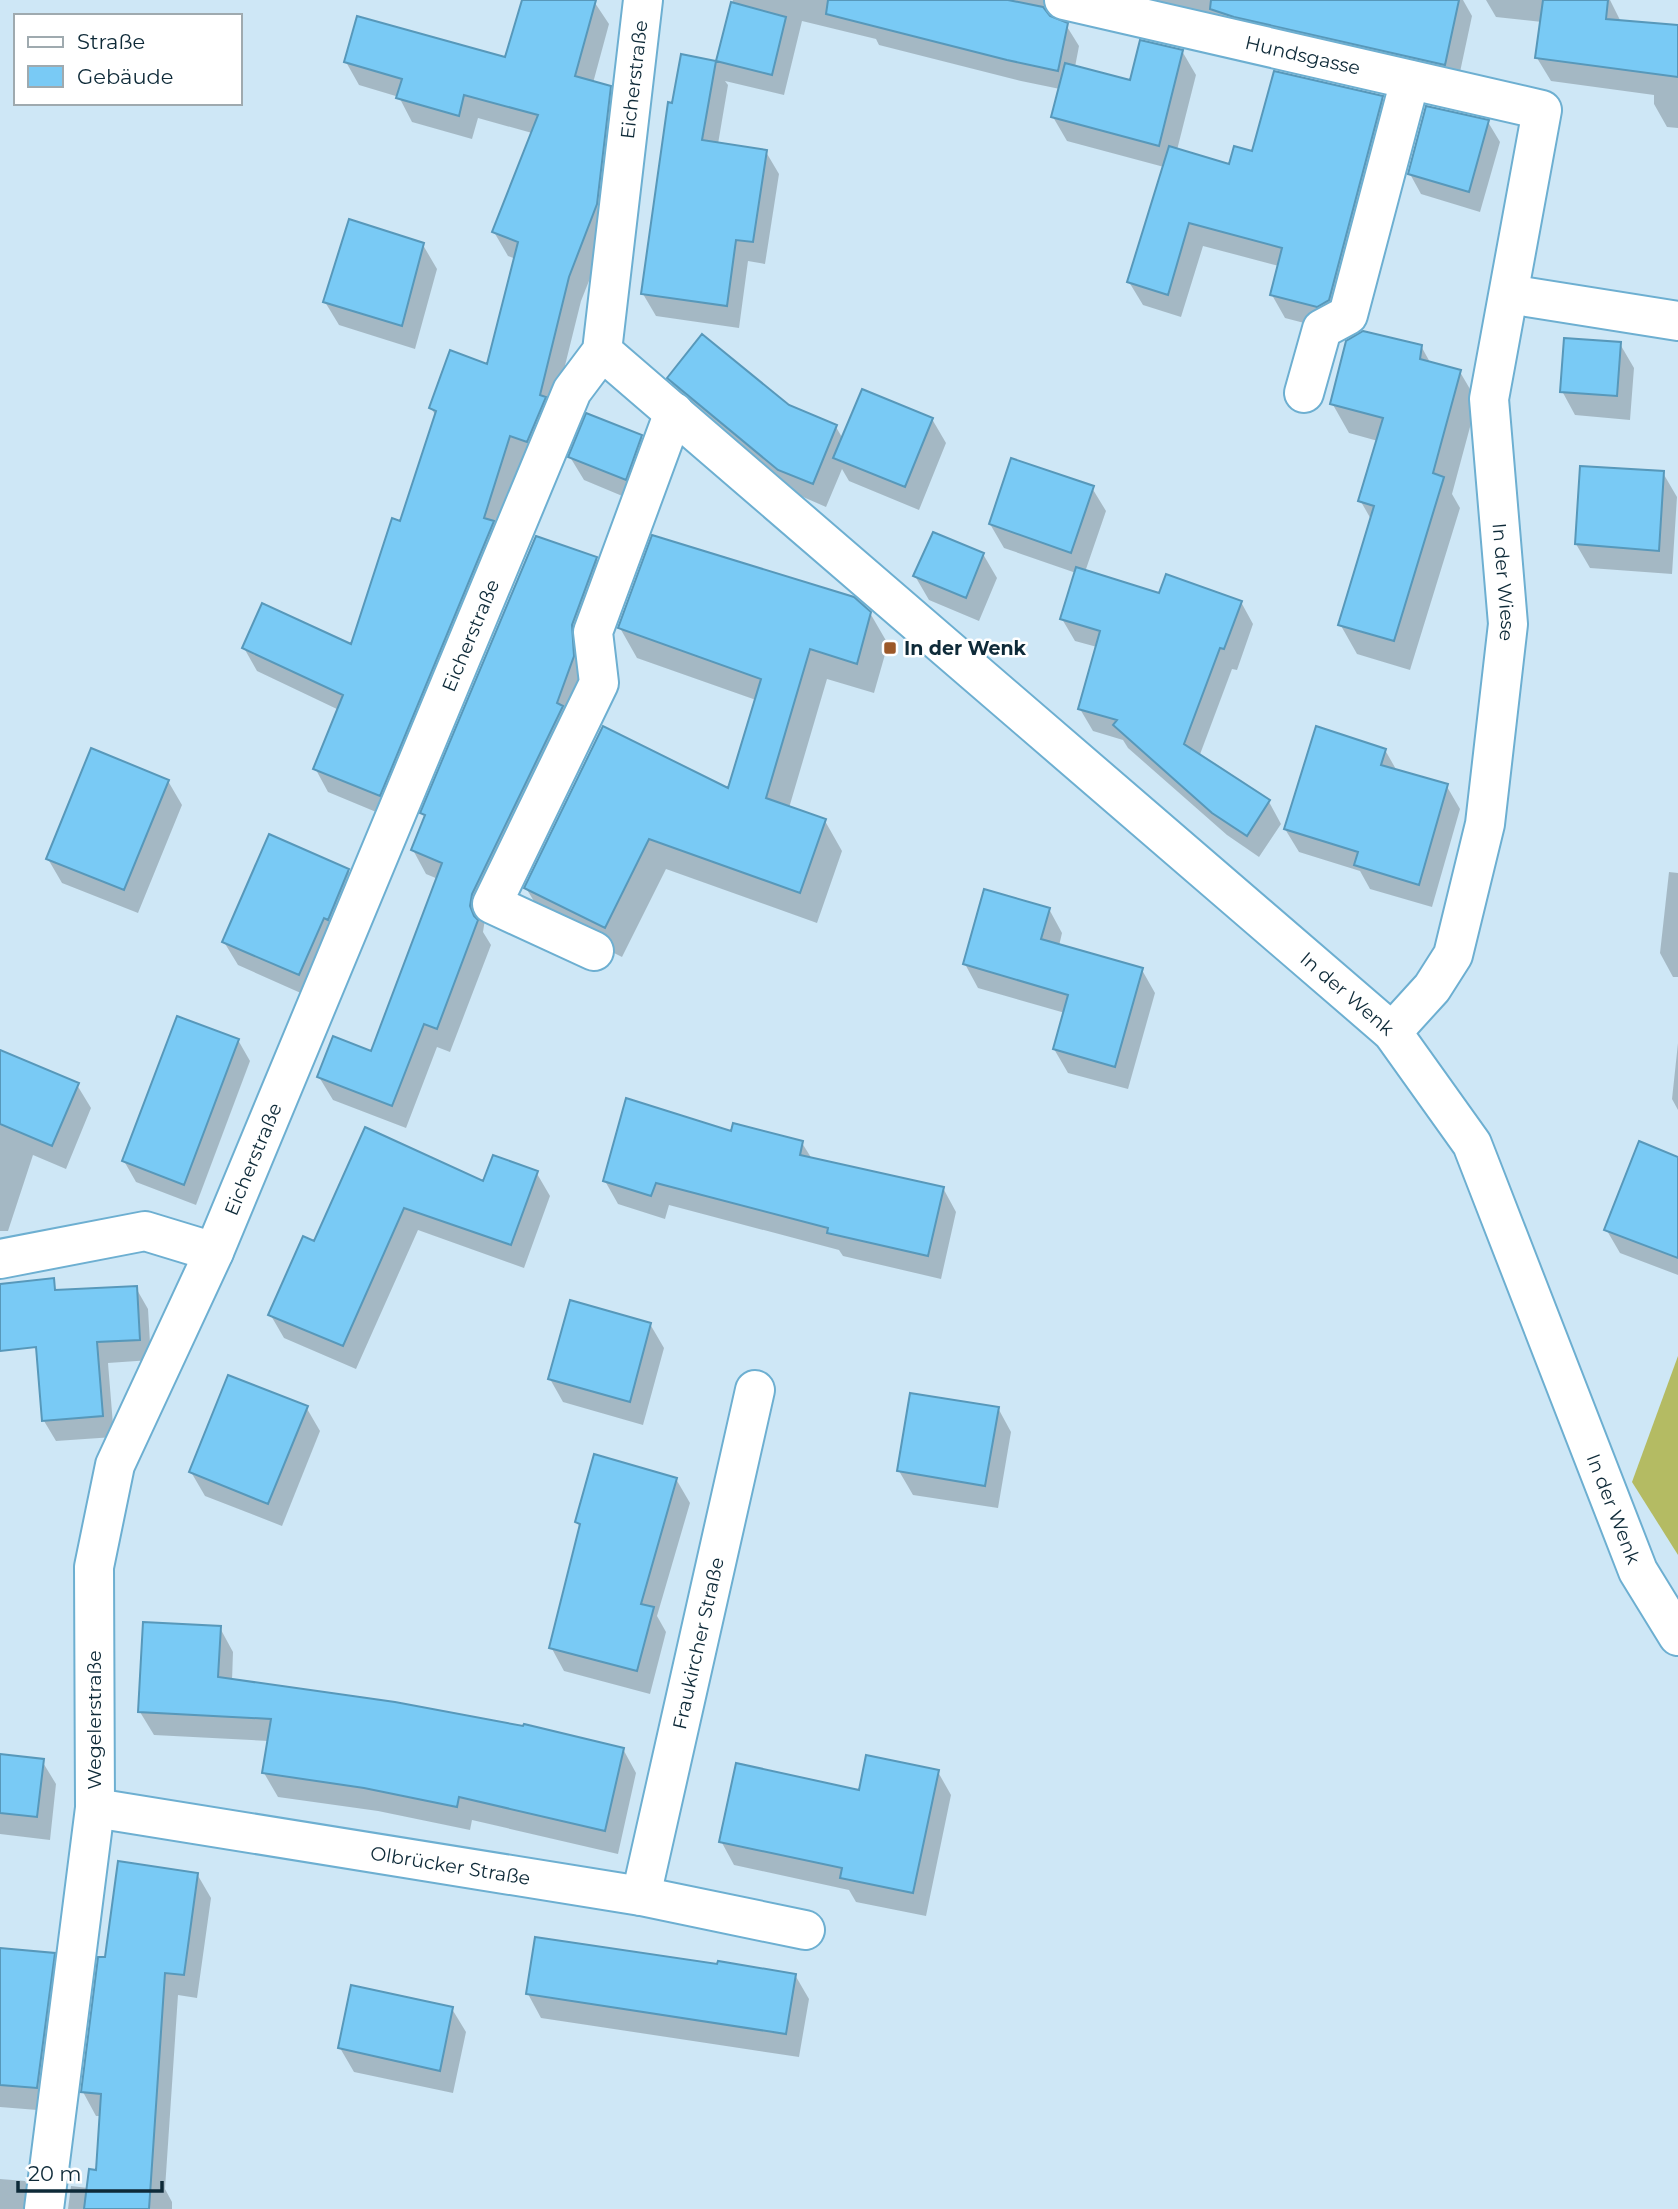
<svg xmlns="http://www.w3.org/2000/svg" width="1678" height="2209" viewBox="0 0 1678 2209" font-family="Montserrat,sans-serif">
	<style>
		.green { fill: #b4bb63 }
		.shadow { fill: #0003 }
		.building { fill: #79caf5; stroke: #5798ba; stroke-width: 2 }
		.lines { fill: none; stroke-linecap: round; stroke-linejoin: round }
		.minor-casing { stroke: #6dafd1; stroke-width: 42 }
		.minor { stroke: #fff; stroke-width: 38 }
		.poi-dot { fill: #9b5829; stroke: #fff; stroke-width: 2.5 }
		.labels { text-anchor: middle; stroke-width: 5; stroke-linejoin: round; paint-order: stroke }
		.street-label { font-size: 19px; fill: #0e2a38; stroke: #fff }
		.poi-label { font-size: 19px; font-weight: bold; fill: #0e2a38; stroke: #fff; text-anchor: start }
	</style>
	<rect width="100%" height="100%" fill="#cee7f6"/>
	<path class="green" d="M 1678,1356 L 1678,1555 L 1632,1482 Z"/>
	<path class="shadow" d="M 524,0 L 593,0 L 609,24 L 593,83 L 610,87 L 624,111 L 610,228 L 581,301 L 553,414 L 393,819 L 328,792 L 315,768 L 339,710 L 257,671 L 244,648 L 352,647 L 401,523 L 436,416 L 431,408 L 488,366 L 516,259 L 508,256 L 494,232 L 532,133 L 478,118 L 472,139 L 412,122 L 399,97 L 359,85 L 346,62 L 506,59 Z
		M 733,0 L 1071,0 L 1060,6 L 1053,19 L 1066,25 L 1079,46 L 1075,67 L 1131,82 L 1182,51 L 1196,75 L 1177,150 L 1231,166 L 1253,153 L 1382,97 L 1396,121 L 1331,330 L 1285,318 L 1272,295 L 1279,266 L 1203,246 L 1181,317 L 1143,305 L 1129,282 L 1164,167 L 1067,141 L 1053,117 L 1060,89 L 1021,81 L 879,45 L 876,39 L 802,21 L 784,95 L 725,81 L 728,85 L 718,144 L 766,152 L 779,174 L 765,264 L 748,261 L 739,328 L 656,316 L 643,294 L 682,56 L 717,63 Z
		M 1083,0 L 1463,0 L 1472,16 L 1457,86 Z
		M 1486,0 L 1610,0 L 1621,22 L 1678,27 L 1678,128 L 1667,127 L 1654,104 L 1654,95 L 1551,81 L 1537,58 L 1542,22 L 1496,17 Z
		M 1488,122 L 1500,142 L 1480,212 L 1421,194 L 1410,174 Z
		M 423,245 L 437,269 L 415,349 L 339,325 L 325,302 Z
		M 1620,344 L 1634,368 L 1630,420 L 1575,415 L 1562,391 Z
		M 1421,346 L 1431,364 L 1460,372 L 1477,401 L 1452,494 L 1460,508 L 1410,670 L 1357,654 L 1340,624 L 1372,521 L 1360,500 L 1378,441 L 1349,433 L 1332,403 Z
		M 669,378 L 788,407 L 836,427 L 843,439 L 932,419 L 946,443 L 919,510 L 849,481 L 842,469 L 826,507 L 794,493 L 682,402 Z
		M 641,437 L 655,460 L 639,503 L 584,480 L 570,457 Z
		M 1663,473 L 1677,497 L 1672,574 L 1590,568 L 1576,544 Z
		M 1092,488 L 1106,511 L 1085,572 L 1160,595 L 1241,602 L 1253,624 L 1237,670 L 1232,669 L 1199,757 L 1269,802 L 1281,824 L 1259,857 L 1227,835 L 1128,748 L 1123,740 L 1093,731 L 1080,709 L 1097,647 L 1075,641 L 1062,619 L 1076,573 L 1004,548 L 990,524 Z
		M 983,554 L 997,578 L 979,621 L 929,600 L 915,576 Z
		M 596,558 L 610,582 L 586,680 L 485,919 L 483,932 L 491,945 L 450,1052 L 437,1047 L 406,1128 L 333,1100 L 319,1077 L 372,1053 L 438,879 L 426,874 L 413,850 L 425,818 L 422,813 Z
		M 870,613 L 888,644 L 874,693 L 827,679 L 789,808 L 825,821 L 842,851 L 817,923 L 666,869 L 622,957 L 544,918 L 526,888 L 729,791 L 756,700 L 637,658 L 620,628 Z
		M 1385,750 L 1397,771 L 1446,785 L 1460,809 L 1432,907 L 1370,889 L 1360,871 L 1299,852 L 1285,829 Z
		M 168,781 L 182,805 L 138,913 L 62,883 L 48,859 Z
		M 348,871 L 362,894 L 312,998 L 238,965 L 224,942 Z
		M 1669,872 L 1678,873 L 1678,977 L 1673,977 L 1660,953 Z
		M 1049,909 L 1062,933 L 1059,946 L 1142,970 L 1155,993 L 1128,1089 L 1068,1073 L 1054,1049 L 1065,1013 L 978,988 L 965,964 Z
		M 238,1040 L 250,1061 L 196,1205 L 136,1182 L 124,1161 Z
		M 1678,1043 L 1678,1110 L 1672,1099 Z
		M 0,1057 L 77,1085 L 91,1108 L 66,1169 L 33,1155 L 8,1231 L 0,1231 Z
		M 366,1129 L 484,1184 L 536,1172 L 550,1196 L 524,1268 L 418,1230 L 356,1369 L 284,1338 L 270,1314 L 315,1243 Z
		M 732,1134 L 802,1143 L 812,1159 L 943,1188 L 956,1212 L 941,1279 L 843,1256 L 839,1250 L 669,1205 L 665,1219 L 618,1204 L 605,1181 Z
		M 1678,1159 L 1678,1275 L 1620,1253 L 1606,1229 Z
		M 136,1288 L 148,1309 L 151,1360 L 108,1363 L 114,1437 L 56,1441 L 44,1421 L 34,1293 Z
		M 650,1324 L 664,1348 L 643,1425 L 563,1402 L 550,1379 Z
		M 306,1407 L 320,1431 L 282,1526 L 205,1496 L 191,1472 Z
		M 998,1408 L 1011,1432 L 998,1508 L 913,1495 L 899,1471 Z
		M 676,1479 L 690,1503 L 657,1616 L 666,1632 L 650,1694 L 564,1671 L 551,1647 L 581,1529 L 577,1522 Z
		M 220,1628 L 233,1652 L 232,1681 L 525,1728 L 623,1749 L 636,1773 L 618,1854 L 472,1820 L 470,1830 L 378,1811 L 278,1797 L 264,1773 L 269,1741 L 154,1735 L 140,1712 Z
		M 0,1756 L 42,1761 L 56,1784 L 50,1840 L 0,1834 Z
		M 938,1772 L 951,1795 L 926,1916 L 856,1902 L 849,1890 L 734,1865 L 721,1841 L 860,1792 Z
		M 197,1874 L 211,1898 L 197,1998 L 178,1995 L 165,2189 L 172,2202 L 172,2209 L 68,2209 L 71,2186 L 88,2188 L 98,2172 L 102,2116 L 96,2116 L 83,2092 L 106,1959 Z
		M 0,1950 L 53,1955 L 67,1978 L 50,2111 L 0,2107 Z
		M 795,1975 L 809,1999 L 799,2057 L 541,2018 L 528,1994 Z
		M 452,2009 L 466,2032 L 453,2093 L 354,2072 L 340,2048 Z
		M 0,2179 L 25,2181 L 38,2205 L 38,2209 L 0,2209 Z"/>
	<path class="building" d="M 522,0 L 596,0 L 575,76 L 611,86 L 597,204 L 569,277 L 540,395 L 546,397 L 527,442 L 510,436 L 484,518 L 494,521 L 380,796 L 313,769 L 343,695 L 242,648 L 262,603 L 351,644 L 392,518 L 400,521 L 436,411 L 429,408 L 450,350 L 487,364 L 518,242 L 492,232 L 538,115 L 464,95 L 459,116 L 396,98 L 402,79 L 344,62 L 357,16 L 505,57 Z
		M 828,0 L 1008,0 L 1043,7 L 1050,16 L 1068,23 L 1058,71 L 1007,60 L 826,14 Z
		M 1211,0 L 1459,0 L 1445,65 L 1234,17 L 1210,9 Z
		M 1543,0 L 1608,0 L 1606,19 L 1678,25 L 1678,77 L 1535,58 Z
		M 731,2 L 786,17 L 772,75 L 716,61 Z
		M 1140,40 L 1183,50 L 1159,146 L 1051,117 L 1065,63 L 1130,80 Z
		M 681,54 L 716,61 L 702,140 L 767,150 L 753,242 L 736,240 L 727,306 L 641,294 L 668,102 L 672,103 Z
		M 1274,71 L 1383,96 L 1329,300 L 1317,307 L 1270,295 L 1282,248 L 1189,223 L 1168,295 L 1127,282 L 1169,146 L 1229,164 L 1234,146 L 1252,151 Z
		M 1426,106 L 1489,120 L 1469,192 L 1408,174 Z
		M 349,219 L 424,243 L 402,326 L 323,302 Z
		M 1363,331 L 1422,345 L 1420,359 L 1461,370 L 1433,473 L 1444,477 L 1394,641 L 1338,625 L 1374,506 L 1358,501 L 1383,418 L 1330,404 L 1346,341 Z
		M 702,334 L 789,405 L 837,425 L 813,484 L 778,470 L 667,378 Z
		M 1564,338 L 1621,342 L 1617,396 L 1560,392 Z
		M 862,389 L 933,418 L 905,487 L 833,458 Z
		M 586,413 L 642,435 L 626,480 L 568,457 Z
		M 1011,458 L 1094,486 L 1071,553 L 989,524 Z
		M 1580,466 L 1664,471 L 1659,551 L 1575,544 Z
		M 933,532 L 984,553 L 966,598 L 913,576 Z
		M 652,535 L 854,597 L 871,612 L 857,664 L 810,649 L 766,798 L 826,819 L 800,893 L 649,839 L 605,928 L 524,888 L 603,726 L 728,788 L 761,679 L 618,628 Z
		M 536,536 L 597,557 L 572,625 L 574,656 L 557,703 L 563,706 L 472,894 L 470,906 L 474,916 L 478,920 L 437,1029 L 424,1024 L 392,1106 L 317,1077 L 333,1036 L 371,1051 L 442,863 L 411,850 L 425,815 L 420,813 Z
		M 1076,567 L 1159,593 L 1166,574 L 1242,601 L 1224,649 L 1220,648 L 1184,744 L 1270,800 L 1247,836 L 1212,813 L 1113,725 L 1117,720 L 1078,709 L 1100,631 L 1060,619 Z
		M 1316,726 L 1386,749 L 1381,765 L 1448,784 L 1419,885 L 1354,865 L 1358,852 L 1284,829 Z
		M 91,748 L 169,780 L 124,890 L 46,859 Z
		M 269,834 L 349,869 L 328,920 L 324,918 L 299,975 L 222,942 Z
		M 984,889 L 1050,908 L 1041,939 L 1143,968 L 1115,1067 L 1053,1049 L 1068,995 L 963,964 Z
		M 177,1016 L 239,1039 L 184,1185 L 122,1161 Z
		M 0,1050 L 79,1083 L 52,1146 L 0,1124 Z
		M 626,1098 L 731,1131 L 733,1123 L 803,1141 L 800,1155 L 944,1187 L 928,1256 L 827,1233 L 828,1228 L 656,1183 L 651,1196 L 603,1181 Z
		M 365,1127 L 483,1181 L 493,1155 L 538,1171 L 511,1245 L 404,1208 L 343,1346 L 268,1315 L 303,1236 L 314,1241 Z
		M 1639,1141 L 1678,1157 L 1678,1258 L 1604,1230 Z
		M 54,1278 L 55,1290 L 137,1286 L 140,1340 L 97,1342 L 103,1416 L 42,1421 L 36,1347 L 0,1351 L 0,1284 Z
		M 570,1300 L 651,1323 L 630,1402 L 548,1379 Z
		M 228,1375 L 308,1406 L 268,1504 L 189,1472 Z
		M 910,1393 L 999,1407 L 985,1486 L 897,1471 Z
		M 594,1454 L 677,1478 L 641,1604 L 654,1607 L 637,1671 L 549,1648 L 580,1524 L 575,1522 Z
		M 143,1622 L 221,1626 L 218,1677 L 395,1702 L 523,1726 L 524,1724 L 624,1748 L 605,1831 L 459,1797 L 457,1807 L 364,1788 L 262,1773 L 271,1719 L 138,1712 Z
		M 0,1754 L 44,1759 L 37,1817 L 0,1813 Z
		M 866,1755 L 939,1770 L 913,1893 L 840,1878 L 842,1868 L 719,1842 L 736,1763 L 859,1790 Z
		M 118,1861 L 198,1873 L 184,1975 L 165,1973 L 149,2209 L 84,2209 L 89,2169 L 96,2170 L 101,2094 L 81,2092 L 98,1957 L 105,1957 Z
		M 535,1937 L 717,1964 L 718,1961 L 796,1974 L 786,2034 L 526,1994 Z
		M 0,1948 L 55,1953 L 37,2088 L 0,2085 Z
		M 351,1985 L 453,2007 L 440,2071 L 338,2048 Z"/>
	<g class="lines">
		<g class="minor-casing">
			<g id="minor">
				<path id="s1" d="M 1064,0 L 1542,110 L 1489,399 L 1508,624 L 1485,824 L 1453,955 L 1432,988 L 1392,1032"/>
				<path d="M 1509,294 L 1678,321"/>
				<path id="s2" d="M 602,351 L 1392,1032 L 1472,1144 L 1638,1571 L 1678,1636"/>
				<path d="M 1304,393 L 1322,329 L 1348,315 L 1410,80"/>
				<path d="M 594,951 L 492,904 L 599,683 L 593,632 L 674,412"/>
				<path d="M 0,1259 L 145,1231 L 214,1252"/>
				<path id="s3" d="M 95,1808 L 641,1896 L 805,1930"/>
				<path id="s4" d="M 641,1896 L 755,1390"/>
				<path id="s5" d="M 44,2209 L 95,1808 L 94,1567 L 115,1465 L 214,1252 L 572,391 L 602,351 L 643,0"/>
			</g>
		</g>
		<use href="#minor" class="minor"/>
	</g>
	<rect class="poi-dot" x="883" y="641" width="14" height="14" rx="3.5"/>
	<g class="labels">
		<g class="street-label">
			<text dy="7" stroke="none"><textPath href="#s1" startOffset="245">Hundsgasse</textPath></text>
			<text dy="7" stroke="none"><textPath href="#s5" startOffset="2240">Eicherstraße</textPath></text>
			<text dy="7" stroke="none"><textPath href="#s1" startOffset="968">In der Wiese</textPath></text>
			<text dy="7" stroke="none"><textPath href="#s5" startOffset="1652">Eicherstraße</textPath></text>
			<text dy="7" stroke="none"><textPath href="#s2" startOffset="984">In der Wenk</textPath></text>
			<text dy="7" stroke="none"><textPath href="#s5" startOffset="1085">Eicherstraße</textPath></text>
			<text dy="7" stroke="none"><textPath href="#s2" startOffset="1572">In der Wenk</textPath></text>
			<text dy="7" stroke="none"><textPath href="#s4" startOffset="259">Fraukircher Straße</textPath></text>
			<text transform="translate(94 1720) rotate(-90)" y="7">Wegelerstraße</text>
			<text dy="7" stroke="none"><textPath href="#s3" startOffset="360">Olbrücker Straße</textPath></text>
		</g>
		<g class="poi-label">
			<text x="904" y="655">In der Wenk</text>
		</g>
	</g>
	<rect x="14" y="14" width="228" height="91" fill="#ffffff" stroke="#9faaaf" stroke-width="2"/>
	<rect x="28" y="37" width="35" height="10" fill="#ffffff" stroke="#9faaaf" stroke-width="2"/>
	<text x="77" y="49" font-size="21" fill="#0e2a38">Straße</text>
	<rect x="28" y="66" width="35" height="21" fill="#79caf5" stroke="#9faaaf" stroke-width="2"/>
	<text x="77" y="84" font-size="21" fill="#0e2a38">Gebäude</text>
	<path d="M18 2181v10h144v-10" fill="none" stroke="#0e2a38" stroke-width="3.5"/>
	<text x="28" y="2181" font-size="21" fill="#0e2a38" stroke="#ffffff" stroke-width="5" paint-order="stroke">20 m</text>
</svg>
